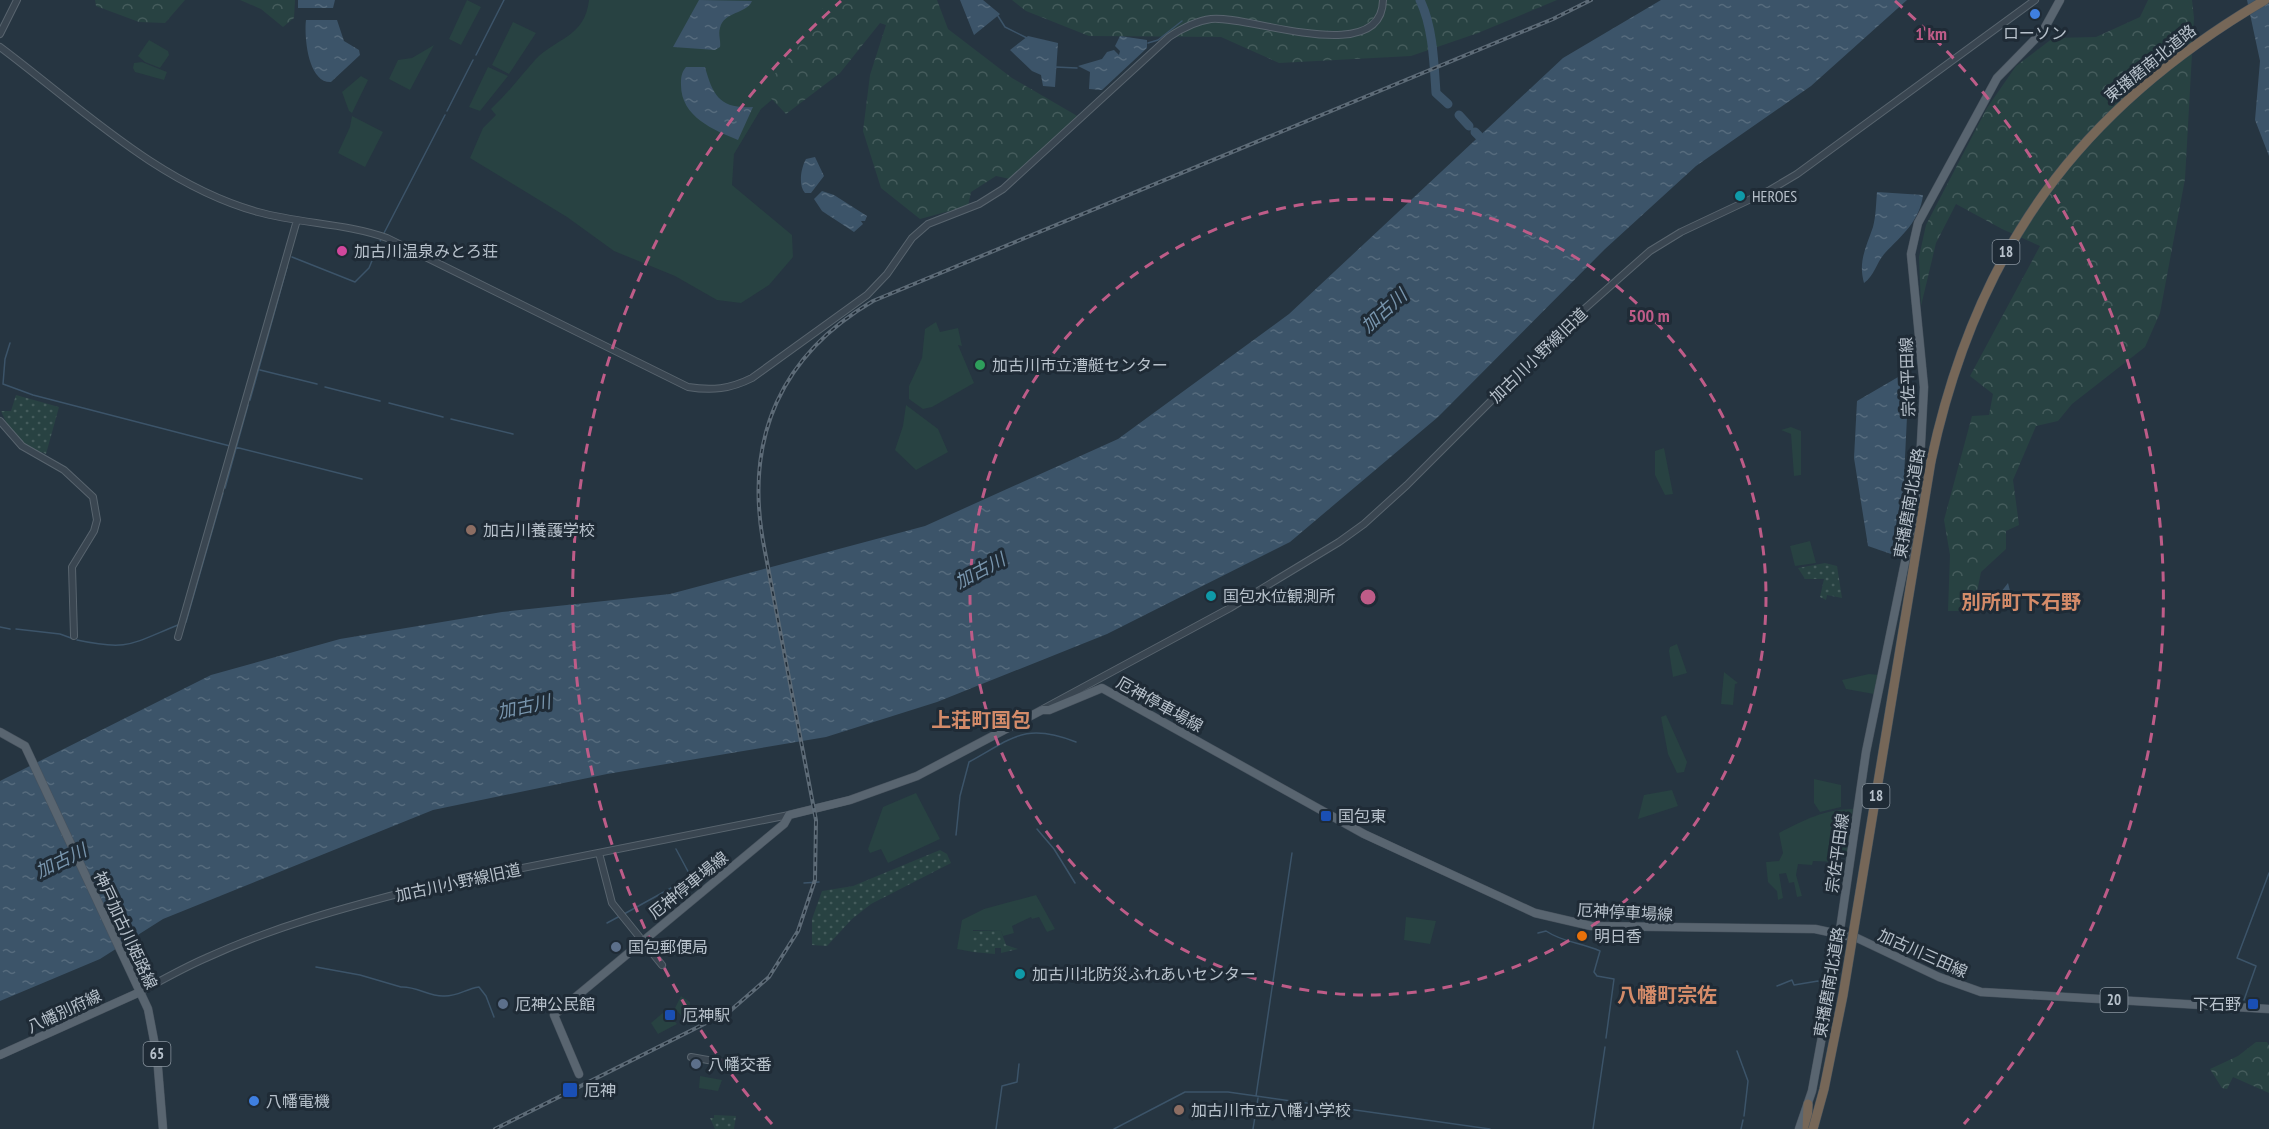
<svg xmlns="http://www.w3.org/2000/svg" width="2269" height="1129" viewBox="0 0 2269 1129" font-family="'PT Sans Narrow','Noto Sans JP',sans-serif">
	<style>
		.grass { fill: #284242 }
		.forest { fill: url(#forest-crowns) }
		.park { fill: url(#park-dots) }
		.water { fill: url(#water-ripples) }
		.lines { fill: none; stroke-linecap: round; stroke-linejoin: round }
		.stream { stroke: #3c5469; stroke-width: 1.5 }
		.river { stroke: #3c5469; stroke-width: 9 }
		.minor-casing { stroke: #58646e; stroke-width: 8 }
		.major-casing { stroke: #47525d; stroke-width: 9 }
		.highway-casing { stroke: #45515b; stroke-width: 10 }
		.minor { stroke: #3a4651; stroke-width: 6 }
		.major { stroke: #596570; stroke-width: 8 }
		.highway { stroke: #766758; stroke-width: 9 }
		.rail-casing { stroke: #5d6b77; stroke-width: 4 }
		.rail { stroke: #1f2b36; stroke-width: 1.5; stroke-dasharray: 4.5; stroke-linecap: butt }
		.highway-bridge-casing { stroke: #45515b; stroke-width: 10; stroke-linecap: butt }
		.highway-bridge { stroke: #766758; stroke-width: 9 }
		.ring { fill: none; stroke: #be5c88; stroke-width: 3; stroke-dasharray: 10 8 }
		.shop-dot { fill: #3f7fe0; stroke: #1f2b36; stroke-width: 2 }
		.culture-dot { fill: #0f9aa8; stroke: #1f2b36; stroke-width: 2 }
		.hotel-dot { fill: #d1479c; stroke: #1f2b36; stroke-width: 2 }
		.leisure-dot { fill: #2e9e5b; stroke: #1f2b36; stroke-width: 2 }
		.education-dot { fill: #8d6e63; stroke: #1f2b36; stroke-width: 2 }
		.transit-dot { fill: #1a4fb4; stroke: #1f2b36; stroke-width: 2 }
		.food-dot { fill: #e8710a; stroke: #1f2b36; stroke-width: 2 }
		.service-dot { fill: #5c6f8a; stroke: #1f2b36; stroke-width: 2 }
		.labels { text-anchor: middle; stroke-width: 6; stroke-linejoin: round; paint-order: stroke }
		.shield { fill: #1f2b36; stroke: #89949e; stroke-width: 1.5 }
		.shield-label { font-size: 15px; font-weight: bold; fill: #b7c1cb }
		.poi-label { font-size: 16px; fill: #b7c1cb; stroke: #1f2b36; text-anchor: start }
		.street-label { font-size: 16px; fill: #b7c1cb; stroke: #1f2b36 }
		.water-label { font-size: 18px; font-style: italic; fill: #7895ad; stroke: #1f2b36 }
		.quarter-label { font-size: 20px; font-weight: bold; fill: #d48b69; stroke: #1f2b36 }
		.centre { fill: #be5c88; stroke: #1f2b36; stroke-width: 3 }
		.ring-label { font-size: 18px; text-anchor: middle; font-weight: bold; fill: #be5c88; stroke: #1f2b36; stroke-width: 6; stroke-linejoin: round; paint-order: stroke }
	</style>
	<defs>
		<pattern id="forest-crowns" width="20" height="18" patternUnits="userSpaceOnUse" patternTransform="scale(1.5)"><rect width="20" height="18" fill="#284242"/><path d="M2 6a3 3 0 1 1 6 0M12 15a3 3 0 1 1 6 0" fill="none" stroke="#455c5c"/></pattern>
		<pattern id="park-dots" width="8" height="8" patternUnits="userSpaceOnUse" patternTransform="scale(1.5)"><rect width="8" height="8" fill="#284242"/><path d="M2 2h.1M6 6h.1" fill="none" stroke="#455c5c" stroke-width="1.8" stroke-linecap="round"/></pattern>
		<pattern id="water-ripples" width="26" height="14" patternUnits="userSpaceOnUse" patternTransform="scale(1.5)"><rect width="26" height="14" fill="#3c5469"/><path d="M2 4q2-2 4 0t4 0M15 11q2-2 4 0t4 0" fill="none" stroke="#566b7d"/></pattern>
	</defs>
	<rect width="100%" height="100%" fill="#263541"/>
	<path class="grass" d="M 467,0 L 481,7 L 461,45 L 449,39 Z
		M 589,0 L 834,0 L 788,86 L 761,109 L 734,154 L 732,185 L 792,235 L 793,257 L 769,285 L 741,303 L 717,300 L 675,276 L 614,251 L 567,217 L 470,158 L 483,128 L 496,115 L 491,109 C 507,94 520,77 535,60 C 556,38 585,37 589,0 Z
		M 513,22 L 536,33 L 509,74 L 492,65 Z
		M 149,40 L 168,51 L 169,55 L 160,68 L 145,62 L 138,56 Z
		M 434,45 L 410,90 L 389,79 L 398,60 L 412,58 Z
		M 142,62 L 167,72 L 164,80 L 135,72 L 133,68 L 134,63 Z
		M 488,67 L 508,76 L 480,111 L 469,107 Z
		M 361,76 L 368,80 L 352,113 L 349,111 L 342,92 Z
		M 352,116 L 383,132 L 365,167 L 338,153 L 350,127 Z
		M 936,322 L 940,332 L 958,328 L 962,346 L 958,345 L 974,383 L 932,407 L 923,409 L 909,399 L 909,386 L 922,358 L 925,329 Z
		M 906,405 L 938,429 L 948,452 L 916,470 L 895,450 L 903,426 Z
		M 1791,427 L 1801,431 L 1801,475 L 1794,476 L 1791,434 L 1781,430 Z
		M 1664,448 L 1673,494 L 1665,495 L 1655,475 L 1655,451 Z
		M 1810,541 L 1816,563 L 1795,566 L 1790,546 Z
		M 1677,644 L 1687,673 L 1673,677 L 1669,651 L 1670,647 Z
		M 1724,672 L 1738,683 L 1735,684 L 1733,705 L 1721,704 Z
		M 1869,674 L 1879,675 L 1874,694 L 1846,689 L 1842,680 Z
		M 1666,715 L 1687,762 L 1684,772 L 1677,773 L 1668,754 L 1661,717 Z
		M 1814,779 L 1841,785 L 1841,807 L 1820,812 L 1814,803 Z
		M 1672,790 L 1678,806 L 1638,819 L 1644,795 Z
		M 916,793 L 940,839 L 888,863 L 881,849 L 870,853 L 868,849 L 883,807 Z
		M 1853,809 L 1847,852 L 1833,852 L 1832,855 L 1839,857 L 1837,862 L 1813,861 L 1812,865 L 1798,864 L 1796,875 L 1802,896 L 1797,897 L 1794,882 L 1789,883 L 1786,873 L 1779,874 L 1783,898 L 1778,900 L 1777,891 L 1768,882 L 1766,862 L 1779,861 L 1783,853 L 1779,833 C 1804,820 1825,809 1853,809 Z
		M 1036,895 L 1055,929 L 1047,932 L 1039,917 L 1032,919 L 1031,917 L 1012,926 L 1014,933 L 1003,936 L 1001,931 L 973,930 L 973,952 L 957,949 L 962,920 L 984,909 Z
		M 1406,917 L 1436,921 L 1430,944 L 1404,940 Z
		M 681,996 L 690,1002 L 690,1013 L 687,1017 L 682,1017 L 675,1008 Z
		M 665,1011 L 677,1024 L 658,1034 L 651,1023 Z
		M 700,1076 L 722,1080 L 718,1091 L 699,1088 Z"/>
	<path class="forest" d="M 95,0 L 185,0 L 165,23 L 139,22 L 96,6 Z
		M 240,0 L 295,0 L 294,18 L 283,27 L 261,9 Z
		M 827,0 L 937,0 L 948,29 L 1012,78 L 1079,117 L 1010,179 L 996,176 L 971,192 L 968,206 L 920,219 L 881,188 L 863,131 L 870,75 L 886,25 L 880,23 L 840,73 L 786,114 L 764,91 L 773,76 L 811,32 Z
		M 1012,0 L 1557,0 L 1478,33 L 1411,56 L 1279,63 L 1221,37 L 1089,36 L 1026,11 Z
		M 2148,0 L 2192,0 L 2194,18 L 2185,179 L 2160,313 L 2145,347 L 2072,404 L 2058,421 L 2036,426 L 2013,480 L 2019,525 L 2006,531 L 2006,549 L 1981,572 L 1973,611 L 1948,611 L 1950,555 L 1944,520 L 1972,416 L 1989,415 L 1993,394 L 1970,376 L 2040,246 L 2002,229 L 1956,204 L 1936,243 L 1921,306 L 1919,257 L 1926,225 L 1987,108 L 2016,66 L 2053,38 L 2096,37 L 2140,17 Z
		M 2256,1042 L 2267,1042 L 2269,1045 L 2269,1093 L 2233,1077 L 2227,1089 L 2222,1088 L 2210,1069 L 2238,1056 Z"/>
	<path class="park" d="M 16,395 L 59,407 L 46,454 L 42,452 L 41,455 C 22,445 9,431 1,411 L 11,411 Z
		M 1825,563 L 1837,566 L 1842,598 L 1827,595 L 1826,600 L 1820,597 L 1824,579 L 1805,579 L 1798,568 Z
		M 940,850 L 947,854 L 951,863 L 871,904 L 852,919 L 827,946 L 812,945 L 812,919 L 822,891 L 853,886 Z
		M 973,931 L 1001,931 L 1006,945 L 1018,949 L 1001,953 L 1001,948 L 995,948 L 995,954 L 973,952 Z
		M 714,1115 L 736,1116 L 734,1129 L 715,1129 L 710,1118 L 714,1118 Z"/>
	<path class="water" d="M 298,0 L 335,0 L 333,8 L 298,8 Z
		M 699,0 L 752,1 C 747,14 724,11 720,28 C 718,34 721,41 720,47 L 715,50 L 673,47 Z
		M 960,0 L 983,0 L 1000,14 L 974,35 Z
		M 1661,0 L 1907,0 L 1811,86 L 1696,166 L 1605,249 L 1438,417 L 1290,542 L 1107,634 L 937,702 L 826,737 L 607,774 L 433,810 L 163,919 L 100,959 L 0,1001 L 0,781 L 211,675 L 340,639 L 502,612 L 670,594 L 925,526 L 1118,439 L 1289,314 L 1563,58 Z
		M 2247,0 L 2269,0 L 2269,156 L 2255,120 L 2260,61 Z
		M 306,20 L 337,20 L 344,41 L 359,50 L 360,55 L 331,82 C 308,83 304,37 306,20 Z
		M 1028,36 L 1058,43 L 1055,87 L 1043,86 L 1041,75 L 1032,71 L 1010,50 Z
		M 1120,36 L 1147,40 L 1147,48 L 1102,90 L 1089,89 L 1090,72 L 1078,66 L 1102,59 L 1107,52 L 1114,50 L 1119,55 L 1120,51 L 1115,46 Z
		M 686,67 L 705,67 C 713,96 720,109 753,107 L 738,140 C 714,130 681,117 681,85 C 681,78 681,73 686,67 Z
		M 815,157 L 824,176 L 811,193 L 805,193 C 798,185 801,168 806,159 Z
		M 822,191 L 834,195 L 867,216 L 865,221 L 861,221 L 863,224 L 854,232 L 822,211 L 814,199 Z
		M 1877,192 L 1923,195 C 1920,221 1901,236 1885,253 C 1876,263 1875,275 1864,283 C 1858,262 1866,247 1873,227 C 1876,216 1876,203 1877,192 Z
		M 1905,373 L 1908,396 L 1904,478 L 1900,540 L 1894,555 L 1868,546 L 1854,458 L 1857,401 Z
		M 2008,583 L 2011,595 L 2004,608 L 1995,613 L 1994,601 Z"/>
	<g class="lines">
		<path class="stream" d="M 998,16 L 1005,27 L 1027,38
			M 1148,43 L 1158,40 L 1182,21
			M 476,55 L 504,0
			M 1055,67 L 1077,68
			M 447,111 L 473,60
			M 383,235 L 445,115
			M 292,257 L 355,282 L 369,268 L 381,239
			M 10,343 L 5,359 L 3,384 L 33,395 L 230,446
			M 260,370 L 317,384
			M 325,387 L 380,401
			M 250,400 L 287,267
			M 389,403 L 443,417
			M 451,419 L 513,434
			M 235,447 L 362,479
			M 225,488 L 248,405
			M 186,622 L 223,493
			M 0,627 L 10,629
			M 16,629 L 60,634 L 71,638
			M 77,640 C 128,651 131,644 178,625
			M 1037,829 L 1054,849 L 1075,883
			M 956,835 L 960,796 L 969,762 C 1013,738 1025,722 1076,742
			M 804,883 L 819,882
			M 624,914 L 691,877 L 676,849
			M 607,923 L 620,916
			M 1538,933 L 1546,931 C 1564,943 1580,942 1600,951 L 1594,972 L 1597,976 L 1614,979 L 1606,1038
			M 316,967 L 360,975 L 401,987 C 416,986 428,996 443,996 C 457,997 465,989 479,987 L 486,996 L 494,1017
			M 1777,986 L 1792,980 L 1794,985 L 1818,981 L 1825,985
			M 2244,1000 L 2256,966 L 2237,958 L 2269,873
			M 1737,1051 L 1748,1081 L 1744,1116
			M 1256,1096 L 1292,853
			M 996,1129 L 1002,1086 L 1017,1082 L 1019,1064
			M 1114,1129 L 1185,1092 L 1228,1092 L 1490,1129
			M 1253,1129 L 1258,1098
			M 1593,1129 L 1605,1047
			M 1741,1129 L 1743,1120"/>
		<path class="river" d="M 1420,0 C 1433,27 1434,63 1436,93 L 1448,104
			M 1459,115 L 1469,126
			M 1475,132 L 1479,136"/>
		<g class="minor-casing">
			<path id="minor" d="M 0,34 L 17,0
				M 0,47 C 80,107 160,185 258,212 C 301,224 345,223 387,238 L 688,387 C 712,391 730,389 752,378 L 867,295 L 887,274 L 912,238 L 928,224 L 979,204 L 1003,189 L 1169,37 C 1181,29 1195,21 1211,19 C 1246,14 1382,69 1383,0
				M 0,421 L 22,446 L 64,470 L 93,497 L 97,520 L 94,531 L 72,567 L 74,636
				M 178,637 L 297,220
				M 1043,709 L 1230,608 L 1339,542 L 1364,524 L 1407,485 L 1573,319 L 1650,251 L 1681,232 L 1770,190 L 1797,174 L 2035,0
				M 599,853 L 612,903 L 662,965
				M 140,992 C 162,980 183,968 206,958 C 273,927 346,907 417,889 L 789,815
				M 691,1057 L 764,1070"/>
		</g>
		<g class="major-casing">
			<path id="major" d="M 0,732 L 25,746 L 148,1009 L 157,1056 L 163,1129
				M 0,1055 L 140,992
				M 579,1074 L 554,1015 L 784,824 L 789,815 L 850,800 L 917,776 L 1042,710 L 1049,710 L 1102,688 L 1364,834 L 1535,913 L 1591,926 L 1815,929 L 1857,938 L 1939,977 L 1981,992 L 2269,1009
				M 1799,1129 L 1812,1091 L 1834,971 L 1866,752 L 1918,499 L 1924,387 L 1911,254 L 1918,223 L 1997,78 L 2043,31 L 2060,0"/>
		</g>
		<g class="highway-casing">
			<path id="highway" d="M 1931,461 C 1976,250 2079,109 2265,0
				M 1807,1129 L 1808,1104"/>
		</g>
		<use href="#minor" class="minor"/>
		<use href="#major" class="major"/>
		<use href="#highway" class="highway"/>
		<g class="rail-casing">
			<path id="rail" d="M 495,1129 L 730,1011 L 769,977 L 798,931 L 815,880 L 816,820 L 763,541 C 745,437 781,355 873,301 L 1553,19 L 1591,0"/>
		</g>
		<use href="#rail" class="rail"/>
		<g class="highway-bridge-casing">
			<path id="highway-bridge" d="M 1813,1129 L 1824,1089 L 1843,995 L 1931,461"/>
		</g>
		<use href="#highway-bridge" class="highway-bridge"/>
	</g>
	<g class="ring">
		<circle cx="1368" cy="597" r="398"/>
		<path d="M772 1124A796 796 0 0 1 841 1M1895 1A796 796 0 0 1 1964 1124"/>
	</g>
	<g class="shop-dot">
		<circle cx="2035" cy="14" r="6"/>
		<circle cx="254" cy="1101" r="6"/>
	</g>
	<g class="culture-dot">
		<circle cx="1740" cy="196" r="6"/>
		<circle cx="1211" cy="596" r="6"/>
		<circle cx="1020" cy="974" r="6"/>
	</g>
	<circle class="hotel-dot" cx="342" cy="251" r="6"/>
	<circle class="leisure-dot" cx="980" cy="365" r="6"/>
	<g class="education-dot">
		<circle cx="471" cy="530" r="6"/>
		<circle cx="1179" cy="1110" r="6"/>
	</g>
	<g class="transit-dot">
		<rect x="1320" y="810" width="12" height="12" rx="3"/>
		<rect x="2247" y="998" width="12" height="12" rx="3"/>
		<rect x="664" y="1009" width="12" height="12" rx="3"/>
		<rect x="562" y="1082" width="16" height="16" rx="3"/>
	</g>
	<circle class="food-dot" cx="1582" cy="936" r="6"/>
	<g class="service-dot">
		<circle cx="616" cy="947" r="6"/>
		<circle cx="503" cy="1004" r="6"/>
		<circle cx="696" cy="1064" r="6"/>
	</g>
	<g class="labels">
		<g class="shield">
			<rect x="1992.5" y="240" width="27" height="24" rx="4.5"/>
			<rect x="1862.5" y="784" width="27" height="24" rx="4.5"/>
			<rect x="2100.5" y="988" width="27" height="24" rx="4.5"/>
			<rect x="143.5" y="1042" width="27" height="24" rx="4.5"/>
		</g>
		<g class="shield-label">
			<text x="2006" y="257">18</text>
			<text x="1876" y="801">18</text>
			<text x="2114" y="1005">20</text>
			<text x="157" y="1059">65</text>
		</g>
		<g class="poi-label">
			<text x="2035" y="39" text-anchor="middle">ローソン</text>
			<text x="1752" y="202">HEROES</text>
			<text x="354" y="257">加古川温泉みとろ荘</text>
			<text x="992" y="371">加古川市立漕艇センター</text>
			<text x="483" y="536">加古川養護学校</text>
			<text x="1223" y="602">国包水位観測所</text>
			<text x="1338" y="822">国包東</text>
			<text x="1594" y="942">明日香</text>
			<text x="628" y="953">国包郵便局</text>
			<text x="1032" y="980">加古川北防災ふれあいセンター</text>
			<text x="515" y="1010">厄神公民館</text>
			<text x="2241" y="1010" text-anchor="end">下石野</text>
			<text x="682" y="1021">厄神駅</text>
			<text x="708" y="1070">八幡交番</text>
			<text x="584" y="1096">厄神</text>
			<text x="266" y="1107">八幡電機</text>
			<text x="1191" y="1116">加古川市立八幡小学校</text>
		</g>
		<g class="street-label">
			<text transform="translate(2150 63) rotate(-39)" y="6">東播磨南北道路</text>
			<text transform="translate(1538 355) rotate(-44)" y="6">加古川小野線旧道</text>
			<text transform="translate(1907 377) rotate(-92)" y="6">宗佐平田線</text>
			<text transform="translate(1909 503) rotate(-80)" y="6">東播磨南北道路</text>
			<text transform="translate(1160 704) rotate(29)" y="6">厄神停車場線</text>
			<text transform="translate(1837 853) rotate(-82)" y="6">宗佐平田線</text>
			<text transform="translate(458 882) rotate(-12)" y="6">加古川小野線旧道</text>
			<text transform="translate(688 885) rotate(-39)" y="6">厄神停車場線</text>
			<text transform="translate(1625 912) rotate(3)" y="6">厄神停車場線</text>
			<text transform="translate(126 930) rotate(65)" y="6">神戸加古川姫路線</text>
			<text transform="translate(1923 953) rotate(24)" y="6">加古川三田線</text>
			<text transform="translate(1829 982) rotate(-80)" y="6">東播磨南北道路</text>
			<text transform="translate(64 1011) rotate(-25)" y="6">八幡別府線</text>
		</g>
		<g class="water-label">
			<text transform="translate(1384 311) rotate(-42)" y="6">加古川</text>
			<text transform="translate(980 571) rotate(-28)" y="6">加古川</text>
			<text transform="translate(524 707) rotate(-12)" y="6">加古川</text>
			<text transform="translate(61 861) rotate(-26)" y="6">加古川</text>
		</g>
		<g class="quarter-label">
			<text x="2021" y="609">別所町下石野</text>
			<text x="981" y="727">上荘町国包</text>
			<text x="1667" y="1002">八幡町宗佐</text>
		</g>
	</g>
	<circle cx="1368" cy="597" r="9" class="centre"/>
	<g class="ring-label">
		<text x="1931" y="40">1 km</text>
		<text x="1649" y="322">500 m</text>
	</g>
</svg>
